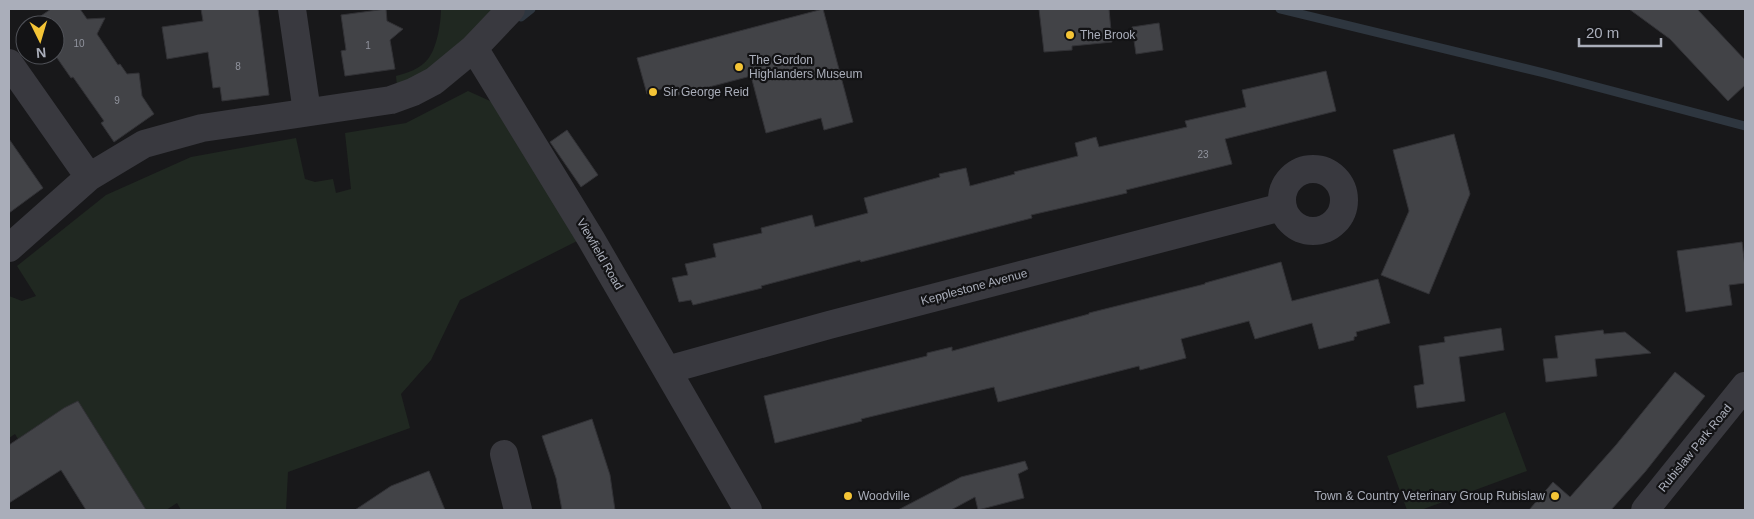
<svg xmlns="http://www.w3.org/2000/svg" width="1754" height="519" viewBox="0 0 1754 519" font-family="Arial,sans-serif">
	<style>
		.green { fill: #202821 }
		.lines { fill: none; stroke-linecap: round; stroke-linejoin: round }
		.stream { stroke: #2e363f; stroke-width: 9 }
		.building { fill: #424347; stroke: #323236 }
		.minor { stroke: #39393f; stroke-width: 28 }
		.poi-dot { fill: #f4c436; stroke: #131315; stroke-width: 2 }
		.labels { text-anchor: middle; stroke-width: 4.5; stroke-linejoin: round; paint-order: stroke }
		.number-label { font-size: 10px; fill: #90939d }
		.poi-label { font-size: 12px; fill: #aaaeba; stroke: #131315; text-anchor: start }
		.street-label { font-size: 12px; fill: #aaaeba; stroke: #131315 }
	</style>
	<rect width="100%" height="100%" fill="#18181a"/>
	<path class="green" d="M 441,9 L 496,9 L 466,46 L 398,96 L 396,76 C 407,73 420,69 428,59 C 437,48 441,23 441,9 Z
		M 468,91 L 499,105 L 583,238 L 460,300 L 431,360 L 401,394 L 410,428 L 288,472 L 286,510 L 181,510 L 177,503 L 166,510 L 146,510 L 78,401 L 64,408 L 18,439 L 15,434 L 9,438 L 9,296 L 22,301 L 36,296 L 17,266 L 106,195 L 191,157 L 296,138 L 305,179 L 315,182 L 333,179 L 336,193 L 351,189 L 345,133 L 406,123 Z
		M 1505,412 L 1527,471 L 1421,510 L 1407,510 L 1387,456 Z"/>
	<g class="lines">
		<path class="stream" d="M 1280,9 L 1544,73 L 1745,126
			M 521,17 L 531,9"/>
	</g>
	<path class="building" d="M 51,9 L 80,9 L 87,19 L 105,18 L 97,34 L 118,65 L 120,64 L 127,74 L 139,73 L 142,96 L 154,114 L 114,142 L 101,123 L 104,121 L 73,77 L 71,78 L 55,55 L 55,25 L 34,25 L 32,22 Z
		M 201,9 L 258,9 L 269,95 L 222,101 L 220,87 L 213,88 L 208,52 L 167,59 L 162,27 L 203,21 Z
		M 386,9 L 387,21 L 403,29 L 390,40 L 395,69 L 345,76 L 341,51 L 346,50 L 341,15 Z
		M 823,9 L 853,122 L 824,130 L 821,118 L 766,133 L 751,76 L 667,98 L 664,88 L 647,94 L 637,58 Z
		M 1039,9 L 1109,9 L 1112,42 L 1072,46 L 1072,50 L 1044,52 Z
		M 1629,9 L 1697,9 L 1745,60 L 1745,85 L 1728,101 L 1670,39 Z
		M 1159,23 L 1163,50 L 1136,54 L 1132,27 Z
		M 1326,71 L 1336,111 L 1225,139 L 1232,164 L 1126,190 L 1127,193 L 1031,215 L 1032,218 L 861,262 L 860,260 L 761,286 L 762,288 L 693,305 L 691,300 L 679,302 L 672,278 L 688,275 L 685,264 L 716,257 L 713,244 L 762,233 L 761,228 L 812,215 L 815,227 L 868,213 L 864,198 L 940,177 L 939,174 L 966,168 L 970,186 L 1015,174 L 1014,172 L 1078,156 L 1075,143 L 1096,137 L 1099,147 L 1187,127 L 1185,121 L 1246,107 L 1242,90 Z
		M 567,130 L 598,175 L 581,187 L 550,142 Z
		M 1454,134 L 1470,194 L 1429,294 L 1381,275 L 1409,211 L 1393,150 Z
		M 9,139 L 43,188 L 9,213 Z
		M 1742,242 L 1745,267 L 1745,283 L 1729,285 L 1732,305 L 1686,312 L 1677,251 Z
		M 1281,262 L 1292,301 L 1378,279 L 1390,323 L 1356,332 L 1357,336 L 1354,337 L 1354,340 L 1319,349 L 1312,323 L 1255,339 L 1249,321 L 1181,339 L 1186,358 L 1140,370 L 1139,366 L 998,402 L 994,387 L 861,419 L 862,421 L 775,443 L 764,396 L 927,356 L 927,353 L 952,347 L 952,351 L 1089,314 L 1089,313 L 1205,284 L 1205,283 Z
		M 1501,328 L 1504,350 L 1459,357 L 1465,401 L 1417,408 L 1414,386 L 1424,384 L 1419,346 L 1445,342 L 1444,337 Z
		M 1603,330 L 1604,334 L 1625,332 L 1651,353 L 1595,359 L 1597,376 L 1546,382 L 1543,359 L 1558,358 L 1555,336 Z
		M 1675,372 L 1705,396 L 1645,472 L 1611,510 L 1529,510 L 1553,482 L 1570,497 L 1616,445 Z
		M 78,401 L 146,510 L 86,510 L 61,470 L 9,503 L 9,445 L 64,408 Z
		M 592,419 L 610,475 L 615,510 L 562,510 L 556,478 L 542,436 Z
		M 1025,461 L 1028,469 L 1018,474 L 1024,498 L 978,510 L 975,497 L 951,510 L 898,510 L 961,477 Z
		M 429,471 L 445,510 L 355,510 L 391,486 Z"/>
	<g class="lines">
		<path class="minor" d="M 292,9 L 307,112
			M 511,9 L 474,48 L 591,239 L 748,510
			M 9,63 L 89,177
			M1282 200a31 31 0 1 1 62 0a31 31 0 1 1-62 0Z
			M 9,248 L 89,177 L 144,144 L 202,128 L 391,100 L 413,92 L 434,81 L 474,48
			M 667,370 L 829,325 L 1282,207
			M 504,454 L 518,510
			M 1645,510 L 1745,386"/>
	</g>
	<g class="poi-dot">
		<circle cx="1070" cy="35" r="5"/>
		<circle cx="739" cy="67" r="5"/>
		<circle cx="653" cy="92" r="5"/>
		<circle cx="848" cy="496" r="5"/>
		<circle cx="1555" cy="496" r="5"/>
	</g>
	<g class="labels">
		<g class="number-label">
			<text x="79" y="47">10</text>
			<text x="368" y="49">1</text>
			<text x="238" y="70">8</text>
			<text x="117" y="104">9</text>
			<text x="1203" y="158">23</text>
		</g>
		<g class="poi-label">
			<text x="1080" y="39">The Brook</text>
			<text x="749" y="64">The Gordon<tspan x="749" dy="14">Highlanders Museum</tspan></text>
			<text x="663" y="96">Sir George Reid</text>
			<text x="858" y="500">Woodville</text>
			<text x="1545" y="500" text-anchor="end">Town &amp; Country Veterinary Group Rubislaw</text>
		</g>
		<g class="street-label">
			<text transform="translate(600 254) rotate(60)" y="4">Viewfield Road</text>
			<text transform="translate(974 287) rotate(-15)" y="4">Kepplestone Avenue</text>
			<text transform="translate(1695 448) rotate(-51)" y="4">Rubislaw Park Road</text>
		</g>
	</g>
	<rect width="1754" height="519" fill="none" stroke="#aaaeba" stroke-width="20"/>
	<g transform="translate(40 40) rotate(175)"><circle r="24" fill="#131315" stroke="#4f5157"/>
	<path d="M0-4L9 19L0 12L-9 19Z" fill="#f4c436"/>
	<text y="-8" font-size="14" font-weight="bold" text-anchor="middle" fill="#aaaeba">N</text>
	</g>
	<path d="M1579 38v8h82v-8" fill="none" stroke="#aaaeba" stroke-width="2.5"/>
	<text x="1586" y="38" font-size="15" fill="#aaaeba" stroke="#131315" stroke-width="4" paint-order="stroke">20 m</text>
</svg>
